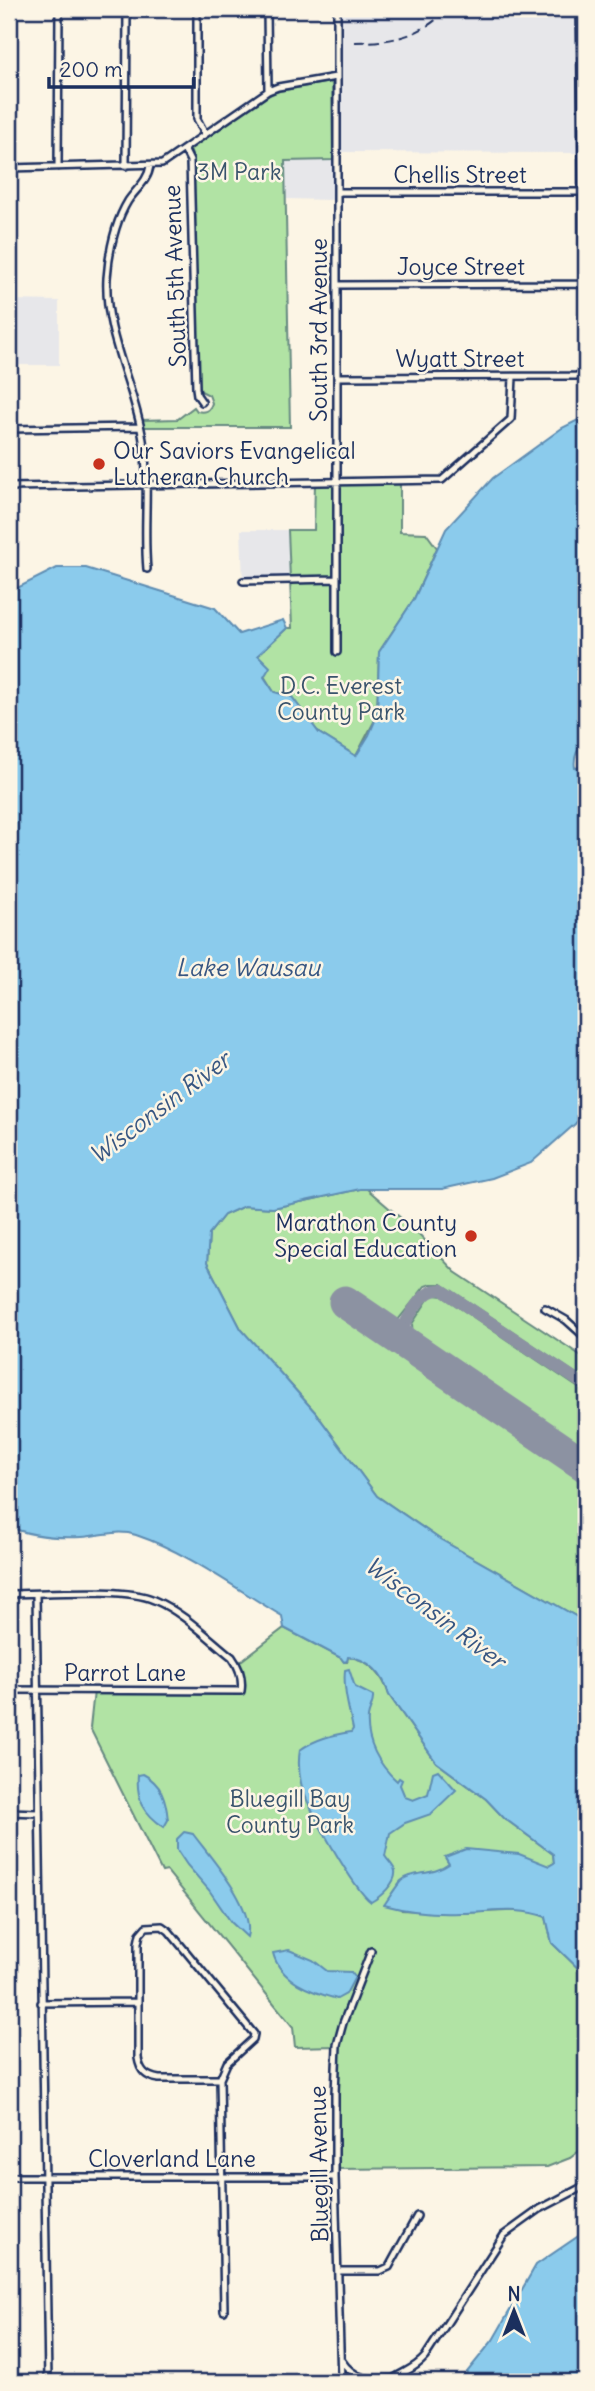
<svg xmlns="http://www.w3.org/2000/svg" width="595" height="2391" viewBox="0 0 595 2391" font-family="Delius,sans-serif">
	<style>
		.built { fill: #e7e7ea }
		.green { fill: #b1e3a4; stroke: #668981; stroke-width: 2 }
		.water { fill: #8bcbec; stroke: #5e8db3; stroke-width: 2 }
		.lines { fill: none; stroke-linecap: round; stroke-linejoin: round }
		.taxiway { stroke: #8c92a2; stroke-width: 12 }
		.runway { stroke: #8c92a2; stroke-width: 33 }
		.minor-casing { stroke: #1b2f5e; stroke-width: 10 }
		.minor { stroke: #fcf5e5; stroke-width: 5 }
		.rail { stroke: #1b2f5e; stroke-width: 2; stroke-dasharray: 10 5; stroke-linecap: butt }
		.poi-dot { fill: #c8321e; stroke: #fcf5e5; stroke-width: 2.5 }
		.labels { text-anchor: middle; stroke-width: 5; stroke-linejoin: round; paint-order: stroke }
		.park-label { font-size: 23px; fill: #39536c; stroke: #fcf5e5 }
		.street-label { font-size: 23px; fill: #1b2f5e; stroke: #fcf5e5 }
		.poi-label { font-size: 23px; fill: #1b2f5e; stroke: #fcf5e5; text-anchor: start }
		.water-label { font-size: 24px; font-style: italic; fill: #375682; stroke: #fcf5e5 }
	</style>
	<rect width="100%" height="100%" fill="#fcf5e5"/>
	<filter id="ink" filterUnits="userSpaceOnUse"><feTurbulence type="fractalNoise" baseFrequency=".0143" numOctaves="2"/><feDisplacementMap in="SourceGraphic" scale="14" xChannelSelector="R" yChannelSelector="G"/><feConvolveMatrix kernelMatrix="1 2 1 2 8 2 1 2 1" color-interpolation-filters="sRGB"/></filter>
	<g filter="url(#ink)">
		<path class="built" d="M 340,9 L 576,9 L 578,153 L 339,152 Z
			M 285,160 L 333,160 L 333,200 L 285,199 Z
			M 9,300 L 59,301 L 59,365 L 9,365 Z
			M 241,530 L 288,530 L 290,580 L 243,581 Z"/>
		<path class="green" d="M 330,82 L 332,84 L 333,160 L 285,161 L 290,427 L 143,427 L 142,420 L 178,419 L 194,407 L 197,411 C 205,413 210,411 212,403 L 209,395 L 199,390 L 193,159 L 190,149 L 274,92 Z
			M 315,482 L 336,482 L 338,603 L 340,487 L 342,485 L 400,483 L 400,532 L 426,533 L 437,548 L 414,599 L 379,652 L 377,716 L 356,756 L 319,733 L 292,697 L 274,692 L 264,676 L 258,655 L 287,628 L 292,628 L 288,530 L 314,530 Z
			M 360,1189 L 367,1189 L 417,1232 L 455,1272 L 586,1359 L 586,1380 L 442,1284 L 431,1284 L 425,1286 L 398,1320 L 387,1319 L 352,1295 L 340,1312 L 586,1480 L 586,1622 L 438,1538 L 377,1496 L 315,1412 L 241,1329 L 207,1263 L 209,1234 L 224,1215 L 244,1206 L 273,1208 Z
			M 434,1295 L 442,1296 L 586,1393 L 586,1453 L 413,1336 L 412,1324 L 429,1298 Z
			M 284,1628 L 341,1658 L 344,1662 L 347,1662 L 348,1657 C 369,1659 383,1675 389,1695 L 436,1762 L 486,1799 L 504,1818 L 553,1854 L 554,1863 L 549,1866 L 466,1850 L 445,1857 L 449,1864 L 439,1871 L 415,1875 L 402,1910 L 460,1913 L 529,1910 L 546,1917 L 552,1943 L 586,1976 L 586,2146 L 570,2158 L 547,2167 L 335,2169 L 337,2046 L 295,2047 L 293,2027 L 167,1871 L 162,1872 L 90,1728 L 94,1691 L 241,1691 L 237,1664 Z"/>
		<path class="water" d="M 586,416 L 586,740 C 578,748 573,756 575,768 L 586,766 L 586,1111 L 575,1124 L 531,1163 L 492,1178 L 442,1189 L 360,1189 L 273,1208 L 244,1206 L 224,1215 L 209,1234 L 207,1263 L 241,1329 L 315,1412 L 377,1496 L 438,1538 L 586,1622 L 586,1976 L 552,1943 L 546,1917 C 518,1906 490,1913 460,1913 C 435,1914 409,1912 384,1905 C 389,1898 395,1888 401,1881 C 411,1871 433,1876 449,1864 L 445,1857 L 466,1849 L 519,1854 L 549,1866 L 554,1863 L 553,1854 L 504,1818 L 486,1799 L 436,1762 L 389,1695 C 384,1675 369,1658 348,1657 L 347,1661 L 344,1662 L 341,1658 L 284,1628 L 282,1616 C 235,1588 187,1552 136,1535 C 117,1529 100,1536 82,1537 C 58,1538 30,1537 9,1526 L 9,592 L 57,568 L 86,568 L 215,608 L 239,634 L 283,620 L 287,628 L 258,655 L 270,667 L 264,677 L 274,692 L 292,697 L 319,733 L 356,756 L 369,735 L 377,716 L 379,652 L 414,599 L 446,529 L 493,478 L 562,428 Z
			M 349,1669 L 355,1687 L 373,1696 C 374,1704 369,1709 368,1717 C 366,1742 379,1765 397,1781 L 399,1778 L 402,1780 L 400,1785 L 405,1797 L 413,1800 L 428,1794 L 433,1772 L 438,1770 L 456,1790 L 431,1814 L 405,1823 L 390,1833 L 385,1856 C 388,1861 394,1866 395,1871 C 397,1883 380,1897 371,1902 C 355,1891 305,1804 301,1783 C 299,1773 298,1761 300,1750 C 315,1739 332,1735 351,1732 L 353,1729 C 349,1709 343,1690 345,1670 Z
			M 143,1774 C 162,1784 166,1799 168,1820 L 164,1827 C 144,1814 136,1799 138,1775 Z
			M 184,1832 L 193,1834 C 210,1857 256,1908 247,1937 L 231,1922 L 209,1890 L 187,1865 L 177,1850 L 177,1839 Z
			M 289,1950 L 313,1960 L 327,1971 L 351,1972 L 355,1977 L 346,1994 L 337,1999 C 311,1992 280,1981 273,1953 Z
			M 586,2231 L 586,2382 L 459,2382 L 493,2340 L 536,2265 Z"/>
		<g class="lines">
			<path class="taxiway" d="M 397,1338 C 407,1322 420,1287 442,1290 L 586,1386"/>
			<path class="runway" d="M 345,1302 L 586,1466"/>
			<g class="minor-casing">
				<path id="minor" d="M 197,9 L 197,119 L 205,134
					M 267,9 L 268,91
					M 184,149 L 190,161 L 196,388 L 197,395 L 202,402
					M 126,166 L 127,9
					M 58,167 L 59,9
					M 9,168 L 162,164 L 268,91 L 278,87 L 336,77
					M 337,192 L 583,192
					M 337,285 L 584,284
					M 337,377 L 576,376 L 585,373 L 580,9
					M 9,429 L 139,427
					M 9,487 L 442,480 L 511,419 L 513,377
					M 147,569 C 143,527 150,483 143,440 C 135,386 104,335 107,278 C 109,252 114,224 128,201 C 136,189 148,181 150,166
					M 243,581 L 336,579
					M 337,652 L 337,9
					M 545,1308 L 566,1320 L 586,1338
					M 9,1594 C 43,1594 126,1587 154,1600 C 183,1612 208,1638 232,1657 C 240,1668 243,1678 241,1691 L 9,1690
					M 36,1594 L 48,2382
					M 9,1812 L 38,1813
					M 41,2003 L 138,2002
					M 220,2079 L 159,2079 C 146,2077 140,2071 138,2058 L 138,1943 L 140,1934 L 146,1927 L 162,1926 L 169,1931 L 254,2034 L 253,2039 L 227,2063 L 220,2079 L 224,2311
					M 9,2177 L 335,2177
					M 338,2271 L 380,2271 L 389,2267 L 417,2216
					M 342,2361 C 353,2379 372,2381 391,2379
					M 341,2382 L 335,2177 L 335,2093 L 337,2045 L 343,2023 L 371,1951
					M 389,2382 C 400,2372 413,2371 425,2357 L 504,2235 L 540,2209 L 586,2185"/>
			</g>
			<use href="#minor" class="minor"/>
			<path class="rail" d="M 355,42 C 391,42 422,37 447,9"/>
		</g>
	</g>
	<g class="poi-dot">
		<circle cx="99" cy="464" r="7"/>
		<circle cx="471" cy="1236" r="7"/>
	</g>
	<g class="labels">
		<g class="park-label">
			<text x="239" y="180">3M Park</text>
			<text x="341" y="694">D.C. Everest<tspan x="341" dy="26">County Park</tspan></text>
			<text x="290" y="1807">Bluegill Bay<tspan x="290" dy="26">County Park</tspan></text>
		</g>
		<g class="street-label">
			<text x="460" y="183">Chellis Street</text>
			<text x="461" y="275">Joyce Street</text>
			<text transform="translate(175 276) rotate(-92)" y="8">South 5th Avenue</text>
			<text transform="translate(319 330) rotate(-90)" y="8">South 3rd Avenue</text>
			<text x="460" y="367">Wyatt Street</text>
			<text x="125" y="1681">Parrot Lane</text>
			<text x="172" y="2167">Cloverland Lane</text>
			<text transform="translate(319 2164) rotate(-91)" y="8">Bluegill Avenue</text>
		</g>
		<g class="poi-label">
			<text x="113" y="459">Our Saviors Evangelical<tspan x="113" dy="26">Lutheran Church</tspan></text>
			<text x="457" y="1231" text-anchor="end">Marathon County<tspan x="457" dy="26">Special Education</tspan></text>
		</g>
		<g class="water-label">
			<text x="248" y="976">Lake Wausau</text>
			<text transform="translate(160 1108) rotate(-37)" y="8">Wisconsin River</text>
			<text transform="translate(435 1613) rotate(37)" y="8">Wisconsin River</text>
		</g>
	</g>
	<rect width="595" height="2391" fill="none" stroke="#fcf5e5" stroke-width="35"/>
	<rect x="18" y="18" width="560" height="2356" fill="none" stroke="#1b2f5e" stroke-width="2.5" filter="url(#ink)"/>
	<g transform="translate(514 2311)" stroke="#fcf5e5" stroke-width="5" paint-order="stroke">
	<path d="M0-5L12 26L0 18L-12 26Z" fill="#1b2f5e"/>
	<text y="-10" font-size="19" font-weight="bold" text-anchor="middle" fill="#1b2f5e">N</text>
	</g>
	<path d="M49 77v10h145v-10" fill="none" stroke="#1b2f5e" stroke-width="3.5"/>
	<text x="60" y="77" font-size="21" fill="#1b2f5e" stroke="#fcf5e5" stroke-width="5" paint-order="stroke">200 m</text>
</svg>
